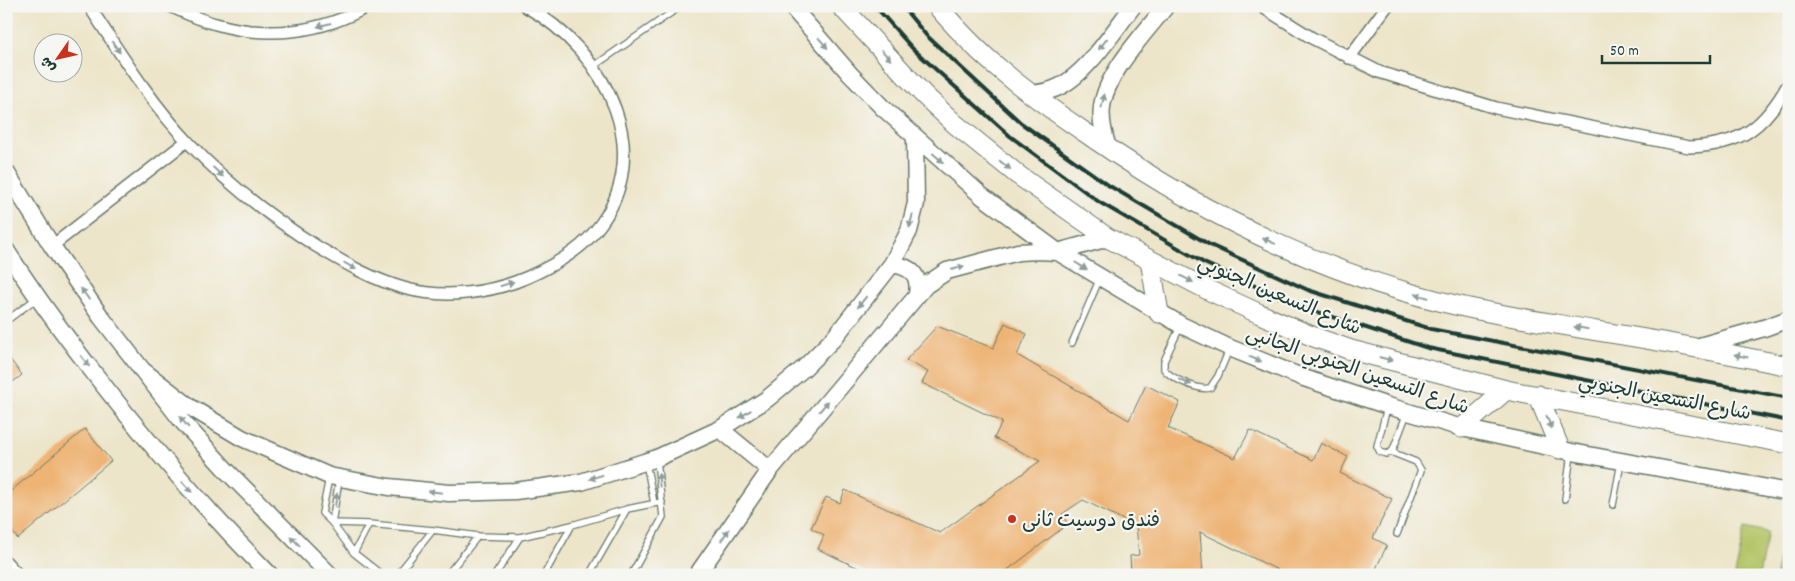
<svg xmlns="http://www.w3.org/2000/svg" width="1795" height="581" viewBox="0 0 1795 581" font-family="Dekko,'Playpen Sans Arabic',sans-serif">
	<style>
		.green { fill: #b3c568; stroke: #69814e }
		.building { fill: #eeb474 }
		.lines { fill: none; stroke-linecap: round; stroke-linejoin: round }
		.lane-casing { stroke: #677868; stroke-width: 8 }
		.street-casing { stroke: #677868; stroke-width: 14 }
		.secondary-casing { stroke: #677868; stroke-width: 19 }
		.primary-casing { stroke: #677868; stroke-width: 21 }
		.lane { stroke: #fff; stroke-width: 5.5 }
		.street { stroke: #fff; stroke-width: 11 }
		.secondary { stroke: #fff; stroke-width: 16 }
		.primary { stroke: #fff; stroke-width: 19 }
		.rail { stroke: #1f3d34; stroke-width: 4 }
		.oneway { fill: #8f9e9a }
		.poi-dot { fill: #c8321e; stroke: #f6f6f2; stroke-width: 2 }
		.labels { text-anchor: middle; stroke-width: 4.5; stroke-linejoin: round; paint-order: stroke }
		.street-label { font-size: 20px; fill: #1f3d34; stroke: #f6f6f2 }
		.poi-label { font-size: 20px; fill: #1f3d34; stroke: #f6f6f2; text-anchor: start }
	</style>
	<rect width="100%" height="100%" fill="#f6f6f2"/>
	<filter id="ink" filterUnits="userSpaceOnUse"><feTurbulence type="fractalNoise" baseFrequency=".02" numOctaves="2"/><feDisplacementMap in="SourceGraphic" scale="10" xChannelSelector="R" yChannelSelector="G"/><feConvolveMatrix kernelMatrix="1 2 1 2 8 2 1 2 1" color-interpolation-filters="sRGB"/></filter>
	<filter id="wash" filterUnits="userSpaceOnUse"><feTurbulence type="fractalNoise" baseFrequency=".0096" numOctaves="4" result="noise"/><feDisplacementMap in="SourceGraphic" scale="20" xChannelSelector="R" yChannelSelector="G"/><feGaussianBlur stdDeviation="1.12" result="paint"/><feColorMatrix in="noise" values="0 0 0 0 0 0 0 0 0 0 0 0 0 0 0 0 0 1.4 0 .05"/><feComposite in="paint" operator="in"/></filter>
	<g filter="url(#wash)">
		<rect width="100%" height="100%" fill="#ede5c9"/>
		<path class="green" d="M 1745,527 L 1768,532 L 1759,575 L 1735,575 Z
			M 1783,536 L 1789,538 L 1789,575 L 1776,575 Z"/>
		<g id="blocks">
			<path class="building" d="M 1005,323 L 1027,334 L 1017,355 L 1129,420 L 1146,385 L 1180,402 L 1168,428 L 1235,458 L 1250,430 L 1313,460 L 1321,443 L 1348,457 L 1340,473 L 1392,499 L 1373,538 L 1387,545 L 1373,575 L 1288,575 L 1200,532 L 1203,575 L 1131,575 L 1130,556 L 1139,555 L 1136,526 L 1083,500 L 1062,514 L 1068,524 L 1001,575 L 873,575 L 818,549 L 824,535 L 811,528 L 826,497 L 840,503 L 845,490 L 940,533 L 1040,461 L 994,438 L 1002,422 L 922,383 L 928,372 L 906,360 L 937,326 L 993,348 Z
				M 6,354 L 22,375 L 6,387 Z
				M 85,429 L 111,461 L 18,539 L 6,524 L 6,495 Z"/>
		</g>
	</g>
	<g filter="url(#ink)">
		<use href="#blocks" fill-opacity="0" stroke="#677868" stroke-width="1"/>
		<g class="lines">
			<g class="lane-casing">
				<path id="lane" d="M 594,66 L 681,6
					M 6,321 L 37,298
					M 1180,327 L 1164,361 L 1164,369 C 1170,378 1199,391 1210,388 L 1218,376 L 1229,350
					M 1072,343 L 1100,278
					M 1387,408 L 1377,446 L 1380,452 L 1386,454 L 1391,452 L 1393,450 L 1407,413
					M 1391,452 L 1416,462 L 1421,470 L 1397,534
					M 646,463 L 654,503
					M 329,478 L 322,513 L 332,523 L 369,524 L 433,530 L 478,536 L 520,537 L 572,525 L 627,509 L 662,502
					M 339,480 L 332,523 L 354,553 L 382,575
					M 1565,499 L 1571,454
					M 1613,505 L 1621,463
					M 354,553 L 369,524
					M 397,575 L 433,530
					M 447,575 L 478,536
					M 495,575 L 520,537
					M 544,575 L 572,525
					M 589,575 L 627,509
					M 631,575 L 663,517 L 657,460"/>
			</g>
			<g class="street-casing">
				<path id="street" d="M 89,6 C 120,53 150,102 189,143 C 226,183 269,216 316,246 C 346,264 373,280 407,289 C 446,299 491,293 528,277 C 550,267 573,255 589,238 C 663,160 607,51 525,6
					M 170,6 C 185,13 200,20 216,24 C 267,39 322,33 368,6
					M 1261,6 L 1312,38 L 1379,72 L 1496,108 L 1689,147 C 1741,145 1764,128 1789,83
					M 1349,58 L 1387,6
					M 52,246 L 187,141
					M 6,562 L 18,575"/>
			</g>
			<g class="secondary-casing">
				<path id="secondary" d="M 791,6 L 850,74 L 882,107 L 982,196 L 1058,252 L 1181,325 L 1230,348 L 1304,378 L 1388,406 L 1462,428 L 1572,452 L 1789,492
					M 1031,94 C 1038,93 1047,92 1054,89 C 1084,78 1113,32 1133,6
					M 1108,148 C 1104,135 1100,121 1102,107 C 1106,73 1145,33 1166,6
					M 6,172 L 52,246 L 101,317 L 182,421 L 226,470 L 330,575
					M 6,250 C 34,294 65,336 97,377 C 151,447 208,512 270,575
					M 892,264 C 911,267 920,274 917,294
					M 1696,347 L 1764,328 L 1789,319
					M 141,369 L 190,407 L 242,438 L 329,476 L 389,487 L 449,493 L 515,491 L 581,482 L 657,458 L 720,429 L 767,399 L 804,368 L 834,338 L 892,264 L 909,231 L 916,203 L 915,138
					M 720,429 L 770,470
					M 697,575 L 770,470 L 926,285 L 947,271 L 1018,252 L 1038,251 L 1058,252 L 1108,238"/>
			</g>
			<g class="primary-casing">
				<path id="primary" d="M 841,6 L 924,95 L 955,124 L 1018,175 L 1108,238 L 1208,290 L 1260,314 L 1314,337 L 1351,350 L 1506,390 L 1789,444
					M 937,6 C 957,29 977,51 1001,70 C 1031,96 1064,118 1096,140 C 1202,213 1318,271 1443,302 C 1494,315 1546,322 1597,331 C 1661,341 1725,353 1789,366
					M 1150,260 L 1159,313
					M 1538,395 L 1560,449
					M 1462,428 L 1506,390"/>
			</g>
			<use href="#lane" class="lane"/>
			<use href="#street" class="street"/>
			<use href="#secondary" class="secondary"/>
			<use href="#primary" class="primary"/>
			<path class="rail" d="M 875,6 L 913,49 L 1010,136 L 1099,202 L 1204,263 L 1302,307 L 1428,348 L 1789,421
				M 902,6 L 926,35 L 1021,123 L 1108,185 L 1210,245 L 1308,290 L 1431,329 L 1789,398"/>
		</g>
		<defs><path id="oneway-solid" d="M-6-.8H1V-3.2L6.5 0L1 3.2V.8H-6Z" transform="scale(1.25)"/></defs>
		<g class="oneway">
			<use href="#oneway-solid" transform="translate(324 25) rotate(165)"/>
			<use href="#oneway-solid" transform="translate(823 43) rotate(49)"/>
			<use href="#oneway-solid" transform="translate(1103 44) rotate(128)"/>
			<use href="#oneway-solid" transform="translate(116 47) rotate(55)"/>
			<use href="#oneway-solid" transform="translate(886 55) rotate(48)"/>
			<use href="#oneway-solid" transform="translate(1103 101) rotate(-77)"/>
			<use href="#oneway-solid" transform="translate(938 158) rotate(41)"/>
			<use href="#oneway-solid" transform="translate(1005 165) rotate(38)"/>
			<use href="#oneway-solid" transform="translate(218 172) rotate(43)"/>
			<use href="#oneway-solid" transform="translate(911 221) rotate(104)"/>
			<use href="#oneway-solid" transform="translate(1269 241) rotate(-156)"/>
			<use href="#oneway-solid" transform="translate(350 266) rotate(30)"/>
			<use href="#oneway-solid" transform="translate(1081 266) rotate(32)"/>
			<use href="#oneway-solid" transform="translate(958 268) rotate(-15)"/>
			<use href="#oneway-solid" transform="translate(1187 279) rotate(27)"/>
			<use href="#oneway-solid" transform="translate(507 284) rotate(-17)"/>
			<use href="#oneway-solid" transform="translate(85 294) rotate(-125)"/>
			<use href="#oneway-solid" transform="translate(1422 296) rotate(-164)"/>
			<use href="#oneway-solid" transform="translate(862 302) rotate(128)"/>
			<use href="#oneway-solid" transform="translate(1581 328) rotate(-171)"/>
			<use href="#oneway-solid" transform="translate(1741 356) rotate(-168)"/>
			<use href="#oneway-solid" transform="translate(1255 359) rotate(22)"/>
			<use href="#oneway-solid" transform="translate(1386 359) rotate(15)"/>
			<use href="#oneway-solid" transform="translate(85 361) rotate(52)"/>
			<use href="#oneway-solid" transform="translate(1185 382) rotate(22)"/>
			<use href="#oneway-solid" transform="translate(824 406) rotate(-50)"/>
			<use href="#oneway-solid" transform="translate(745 414) rotate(147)"/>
			<use href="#oneway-solid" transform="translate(184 422) rotate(-130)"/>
			<use href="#oneway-solid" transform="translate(1549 422) rotate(68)"/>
			<use href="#oneway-solid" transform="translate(596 477) rotate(163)"/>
			<use href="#oneway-solid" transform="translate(659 480) rotate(-96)"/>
			<use href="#oneway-solid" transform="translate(187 487) rotate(47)"/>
			<use href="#oneway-solid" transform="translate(435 492) rotate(-174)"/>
			<use href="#oneway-solid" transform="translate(336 500) rotate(-81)"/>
			<use href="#oneway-solid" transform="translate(725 535) rotate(-55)"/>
			<use href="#oneway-solid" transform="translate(295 541) rotate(-135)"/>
		</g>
	</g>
	<circle class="poi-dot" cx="1012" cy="519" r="5"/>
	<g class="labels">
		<g class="street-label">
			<text transform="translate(1280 294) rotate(23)" y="7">شارع التسعين الجنوبي</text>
			<text transform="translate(1358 369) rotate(19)" y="7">شارع التسعين الجنوبي الجانبى</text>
			<text transform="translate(1665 396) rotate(11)" y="7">شارع التسعين الجنوبي</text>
		</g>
		<g class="poi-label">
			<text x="1022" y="526">فندق دوسيت ثانى</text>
		</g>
	</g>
	<rect width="1795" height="581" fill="none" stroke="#f6f6f2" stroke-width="25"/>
	<g transform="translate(58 58) rotate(236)"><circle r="24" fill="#f6f6f2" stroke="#a0aca6"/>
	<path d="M0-4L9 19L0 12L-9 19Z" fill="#c8321e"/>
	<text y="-8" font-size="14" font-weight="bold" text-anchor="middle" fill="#1f3d34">ش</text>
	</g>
	<path d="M1602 55v8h108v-8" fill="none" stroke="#1f3d34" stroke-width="2.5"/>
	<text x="1610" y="55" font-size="15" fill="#1f3d34" stroke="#f6f6f2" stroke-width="4" paint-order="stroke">50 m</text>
</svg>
